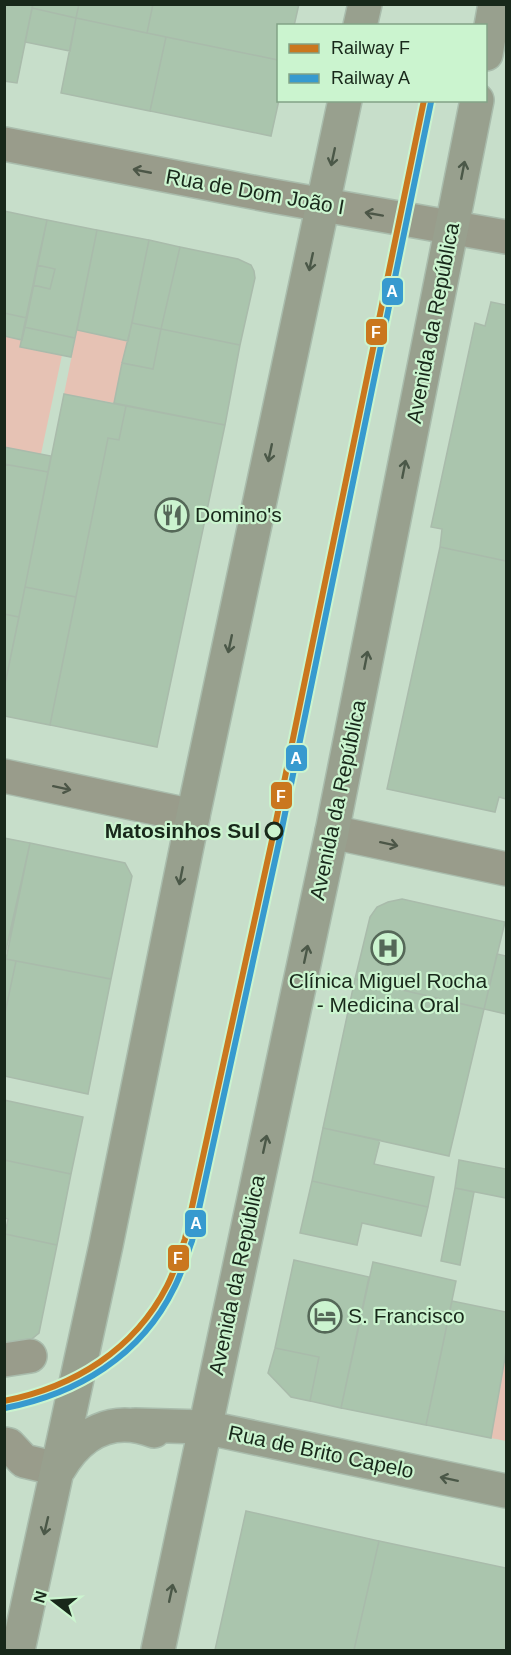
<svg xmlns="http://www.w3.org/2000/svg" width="511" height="1655" viewBox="0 0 511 1655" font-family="Arial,sans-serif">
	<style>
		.green { fill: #e6c2b4 }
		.building { fill: #aac5ad; stroke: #a9bbab; stroke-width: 1.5 }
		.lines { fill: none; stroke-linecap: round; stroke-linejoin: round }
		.minor-casing { stroke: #a9bcac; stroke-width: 36 }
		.major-casing { stroke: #a9bcac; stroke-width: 36 }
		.minor { stroke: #999c8b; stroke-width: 33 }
		.major { stroke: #98a08e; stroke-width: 33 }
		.rail-1-casing { stroke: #cbf4cf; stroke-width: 10 }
		.rail-2-casing { stroke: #cbf4cf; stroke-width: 10 }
		.rail-1 { stroke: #ca771e; stroke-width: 6 }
		.rail-2 { stroke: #379acf; stroke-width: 6 }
		.oneway { stroke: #4b5848 }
		.oneway2 { stroke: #4c5647 }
		.stop-dot { fill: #cbf4cf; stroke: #18281a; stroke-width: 3 }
		.labels { text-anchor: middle; stroke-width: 4.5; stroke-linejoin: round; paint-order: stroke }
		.street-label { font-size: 21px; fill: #18281a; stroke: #cbf4cf }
		.poi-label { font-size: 21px; fill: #18281a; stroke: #cbf4cf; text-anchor: start }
		.stop-label { font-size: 21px; font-weight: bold; fill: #18281a; stroke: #cbf4cf; text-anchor: end }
		.line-badge { stroke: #cbf4cf; stroke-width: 2 }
		.badge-label { font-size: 16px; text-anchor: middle; font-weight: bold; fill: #fff }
	</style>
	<rect width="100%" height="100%" fill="#c7deca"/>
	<path class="green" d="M 77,330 L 128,341 L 114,403 L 64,394 Z
		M 4,336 L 22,340 L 21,347 L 62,355 L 41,454 L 5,447 Z
		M 506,1352 L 506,1441 L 491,1438 Z"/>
	<path class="building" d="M 4,4 L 33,4 L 17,83 L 4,81 Z
		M 33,4 L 79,4 L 76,18 L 32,8 Z
		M 79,4 L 153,4 L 147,33 L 76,18 Z
		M 153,4 L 299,4 L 294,26 L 278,26 L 278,60 L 147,33 Z
		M 32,8 L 76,18 L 70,51 L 25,42 Z
		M 76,18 L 166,37 L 150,111 L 61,93 Z
		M 166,37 L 278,60 L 279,100 L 271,136 L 150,111 Z
		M 4,211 L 47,220 L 27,318 L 4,313 Z
		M 47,220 L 97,230 L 75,338 L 24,327 L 33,285 L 50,289 L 55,269 L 37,265 Z
		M 97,230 L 149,240 L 128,341 L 77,330 Z
		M 149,240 L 180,247 L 161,329 L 132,323 Z
		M 180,247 L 238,259 L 251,265 L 254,271 L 255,278 L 240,345 L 161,329 Z
		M 37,265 L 55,269 L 50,289 L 33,285 Z
		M 491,302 L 506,305 L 506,561 L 440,547 L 442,529 L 431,527 L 475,323 L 485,326 Z
		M 4,313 L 27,318 L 22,340 L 4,336 Z
		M 132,323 L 161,329 L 153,369 L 122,363 Z
		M 24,327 L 75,338 L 71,357 L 20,347 Z
		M 161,329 L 240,345 L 225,425 L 114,403 L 122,363 L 153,369 Z
		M 64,394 L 126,406 L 119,440 L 108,438 L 76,597 L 25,587 Z
		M 126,406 L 225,425 L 157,747 L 50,725 L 108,438 L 119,440 Z
		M 4,447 L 51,456 L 48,472 L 4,464 Z
		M 4,464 L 48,472 L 19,617 L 4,614 Z
		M 440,547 L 506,561 L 506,799 L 499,797 L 495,812 L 387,789 Z
		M 25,587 L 76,597 L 50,725 L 4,716 L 4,689 Z
		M 4,614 L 19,617 L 4,689 Z
		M 4,838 L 30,843 L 4,959 Z
		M 30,843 L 125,863 L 132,876 L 111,979 L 6,959 Z
		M 402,899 L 505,922 L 484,1009 L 355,979 L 370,917 L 377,907 L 388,902 Z
		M 497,954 L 506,956 L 506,1014 L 484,1009 Z
		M 6,959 L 16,961 L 4,1018 L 4,964 Z
		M 16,961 L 111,979 L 88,1094 L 4,1076 L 4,1018 Z
		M 355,979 L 484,1009 L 449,1156 L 323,1128 Z
		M 4,1100 L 83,1117 L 71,1174 L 4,1160 Z
		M 323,1128 L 380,1140 L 374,1164 L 434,1177 L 428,1207 L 312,1181 Z
		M 4,1160 L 71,1174 L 57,1245 L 5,1234 L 8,1219 L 4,1218 Z
		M 459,1160 L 506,1169 L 506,1198 L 455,1188 Z
		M 312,1181 L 428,1207 L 421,1236 L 362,1223 L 357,1245 L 300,1233 Z
		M 455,1188 L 474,1192 L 460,1265 L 441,1261 Z
		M 5,1234 L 57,1245 L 39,1333 L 22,1347 L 4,1343 Z
		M 294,1260 L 369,1277 L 341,1408 L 310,1401 L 319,1357 L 275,1348 Z
		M 373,1262 L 456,1281 L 426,1425 L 341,1408 Z
		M 452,1301 L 506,1312 L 506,1352 L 491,1438 L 426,1425 Z
		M 275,1348 L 319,1357 L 310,1401 L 291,1397 L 268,1373 Z
		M 246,1511 L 379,1541 L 354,1650 L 215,1650 Z
		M 379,1541 L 506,1568 L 506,1650 L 354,1650 Z"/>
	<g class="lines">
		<g class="minor-casing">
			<path id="minor" d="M 4,144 L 273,196 L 506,237
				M 4,776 L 193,816
				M 332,832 L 506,869
				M 4,1360 L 30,1356
				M 4,1444 L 9,1445 L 24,1461 L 58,1469"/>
		</g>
		<g class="major-casing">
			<path id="major" d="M 360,26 L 365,4
				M 486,54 L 495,4
				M 135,1425 L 204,1427 L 506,1491
				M 59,1469 C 80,1433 113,1415 154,1431
				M 18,1650 L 106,1245 L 193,816 L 345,100
				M 158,1650 L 332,832 L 477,100"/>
		</g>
		<use href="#minor" class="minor"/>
		<use href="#major" class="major"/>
		<g class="rail-1-casing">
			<path id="rail-1" d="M 4,1401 C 74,1387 134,1350 167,1286 C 175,1271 179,1255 185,1239 L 274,831 L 424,100"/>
		</g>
		<g class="rail-2-casing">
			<path id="rail-2" d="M 5,1408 C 77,1394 141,1356 174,1288 C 182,1273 186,1257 192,1241 L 281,833 L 431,102"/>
		</g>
		<use href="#rail-1" class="rail-1"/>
		<use href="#rail-2" class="rail-2"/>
	</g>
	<defs><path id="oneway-shaft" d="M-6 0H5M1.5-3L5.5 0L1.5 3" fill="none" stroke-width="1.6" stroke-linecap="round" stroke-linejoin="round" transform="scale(1.5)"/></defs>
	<g class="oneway">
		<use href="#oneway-shaft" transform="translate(333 157) rotate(102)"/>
		<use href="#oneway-shaft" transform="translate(463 170) rotate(-79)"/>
		<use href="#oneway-shaft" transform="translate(311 262) rotate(102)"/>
		<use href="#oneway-shaft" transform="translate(270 453) rotate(102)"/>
		<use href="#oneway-shaft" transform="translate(404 469) rotate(-79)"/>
		<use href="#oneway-shaft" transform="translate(230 644) rotate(102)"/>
		<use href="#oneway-shaft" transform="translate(366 660) rotate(-79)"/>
		<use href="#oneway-shaft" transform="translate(181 876) rotate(101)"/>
		<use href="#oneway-shaft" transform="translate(306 954) rotate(-78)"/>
		<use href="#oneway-shaft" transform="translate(265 1144) rotate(-78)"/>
		<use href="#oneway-shaft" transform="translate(449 1479) rotate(-168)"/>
		<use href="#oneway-shaft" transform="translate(46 1526) rotate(103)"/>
		<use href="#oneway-shaft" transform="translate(171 1593) rotate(-78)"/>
	</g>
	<g class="oneway2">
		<use href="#oneway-shaft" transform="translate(142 171) rotate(-169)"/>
		<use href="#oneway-shaft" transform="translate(374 214) rotate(-170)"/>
		<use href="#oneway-shaft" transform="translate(62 788) rotate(12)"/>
		<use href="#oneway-shaft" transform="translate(389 844) rotate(12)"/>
	</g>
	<defs>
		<g id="restaurant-ring" transform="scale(1.725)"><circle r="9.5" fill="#cbf4cf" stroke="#556858" stroke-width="1.5"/><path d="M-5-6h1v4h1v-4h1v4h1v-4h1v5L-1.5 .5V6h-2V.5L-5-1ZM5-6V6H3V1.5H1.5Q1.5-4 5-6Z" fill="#556858"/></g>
		<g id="hospital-ring" transform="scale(1.725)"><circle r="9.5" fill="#cbf4cf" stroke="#556858" stroke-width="1.5"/><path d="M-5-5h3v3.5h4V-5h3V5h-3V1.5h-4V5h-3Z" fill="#556858"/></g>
		<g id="hotel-ring" transform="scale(1.725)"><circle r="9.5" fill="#cbf4cf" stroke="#556858" stroke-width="1.5"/><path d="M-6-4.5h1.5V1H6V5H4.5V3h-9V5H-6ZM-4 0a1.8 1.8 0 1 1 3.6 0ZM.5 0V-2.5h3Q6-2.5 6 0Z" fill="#556858"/></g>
	</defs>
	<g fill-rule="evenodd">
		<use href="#restaurant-ring" x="172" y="515"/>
		<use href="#hospital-ring" x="388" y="948"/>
		<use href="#hotel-ring" x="325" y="1316"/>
	</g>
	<circle class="stop-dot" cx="274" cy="831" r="8"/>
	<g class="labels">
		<g class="street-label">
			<text transform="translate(255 192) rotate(10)" y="7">Rua de Dom João I</text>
			<text transform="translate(433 323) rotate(-79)" y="7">Avenida da República</text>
			<text transform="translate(338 800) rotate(-78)" y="7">Avenida da República</text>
			<text transform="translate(237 1275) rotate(-78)" y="7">Avenida da República</text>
			<text transform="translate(321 1452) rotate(12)" y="7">Rua de Brito Capelo</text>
		</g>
		<g class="poi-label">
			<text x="195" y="522">Domino's</text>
			<text x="388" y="988" text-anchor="middle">Clínica Miguel Rocha<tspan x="388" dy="24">- Medicina Oral</tspan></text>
			<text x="348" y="1323">S. Francisco</text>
		</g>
		<g class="stop-label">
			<text x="260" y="838">Matosinhos Sul</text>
		</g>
	</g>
	<g class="line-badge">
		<rect x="381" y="277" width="23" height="29" rx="6" fill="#379acf"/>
		<rect x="365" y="318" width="23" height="28" rx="6" fill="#ca771e"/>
		<rect x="285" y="744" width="23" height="28" rx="6" fill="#379acf"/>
		<rect x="270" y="781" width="23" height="29" rx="6" fill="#ca771e"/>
		<rect x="184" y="1209" width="23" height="29" rx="6" fill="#379acf"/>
		<rect x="167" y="1244" width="23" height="28" rx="6" fill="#ca771e"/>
	</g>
	<g class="badge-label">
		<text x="392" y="297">A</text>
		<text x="376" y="338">F</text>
		<text x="296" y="764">A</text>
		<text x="281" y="802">F</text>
		<text x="196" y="1229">A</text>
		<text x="178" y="1264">F</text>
	</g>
	<rect width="511" height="1655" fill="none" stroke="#18281a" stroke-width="12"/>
	<rect x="277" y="24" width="210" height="78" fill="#cbf4cf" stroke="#83a287" stroke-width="1.5"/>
	<rect x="289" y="44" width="30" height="9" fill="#ca771e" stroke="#83a287" stroke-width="1.5"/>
	<text x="331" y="54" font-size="18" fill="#18281a">Railway F</text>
	<rect x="289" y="74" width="30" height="9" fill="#379acf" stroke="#83a287" stroke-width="1.5"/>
	<text x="331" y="84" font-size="18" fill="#18281a">Railway A</text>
	<g transform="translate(54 1601) rotate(287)" stroke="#cbf4cf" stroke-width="4.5" paint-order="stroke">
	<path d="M0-4.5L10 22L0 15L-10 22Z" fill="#18281a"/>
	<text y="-9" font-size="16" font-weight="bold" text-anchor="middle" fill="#18281a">N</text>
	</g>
</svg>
